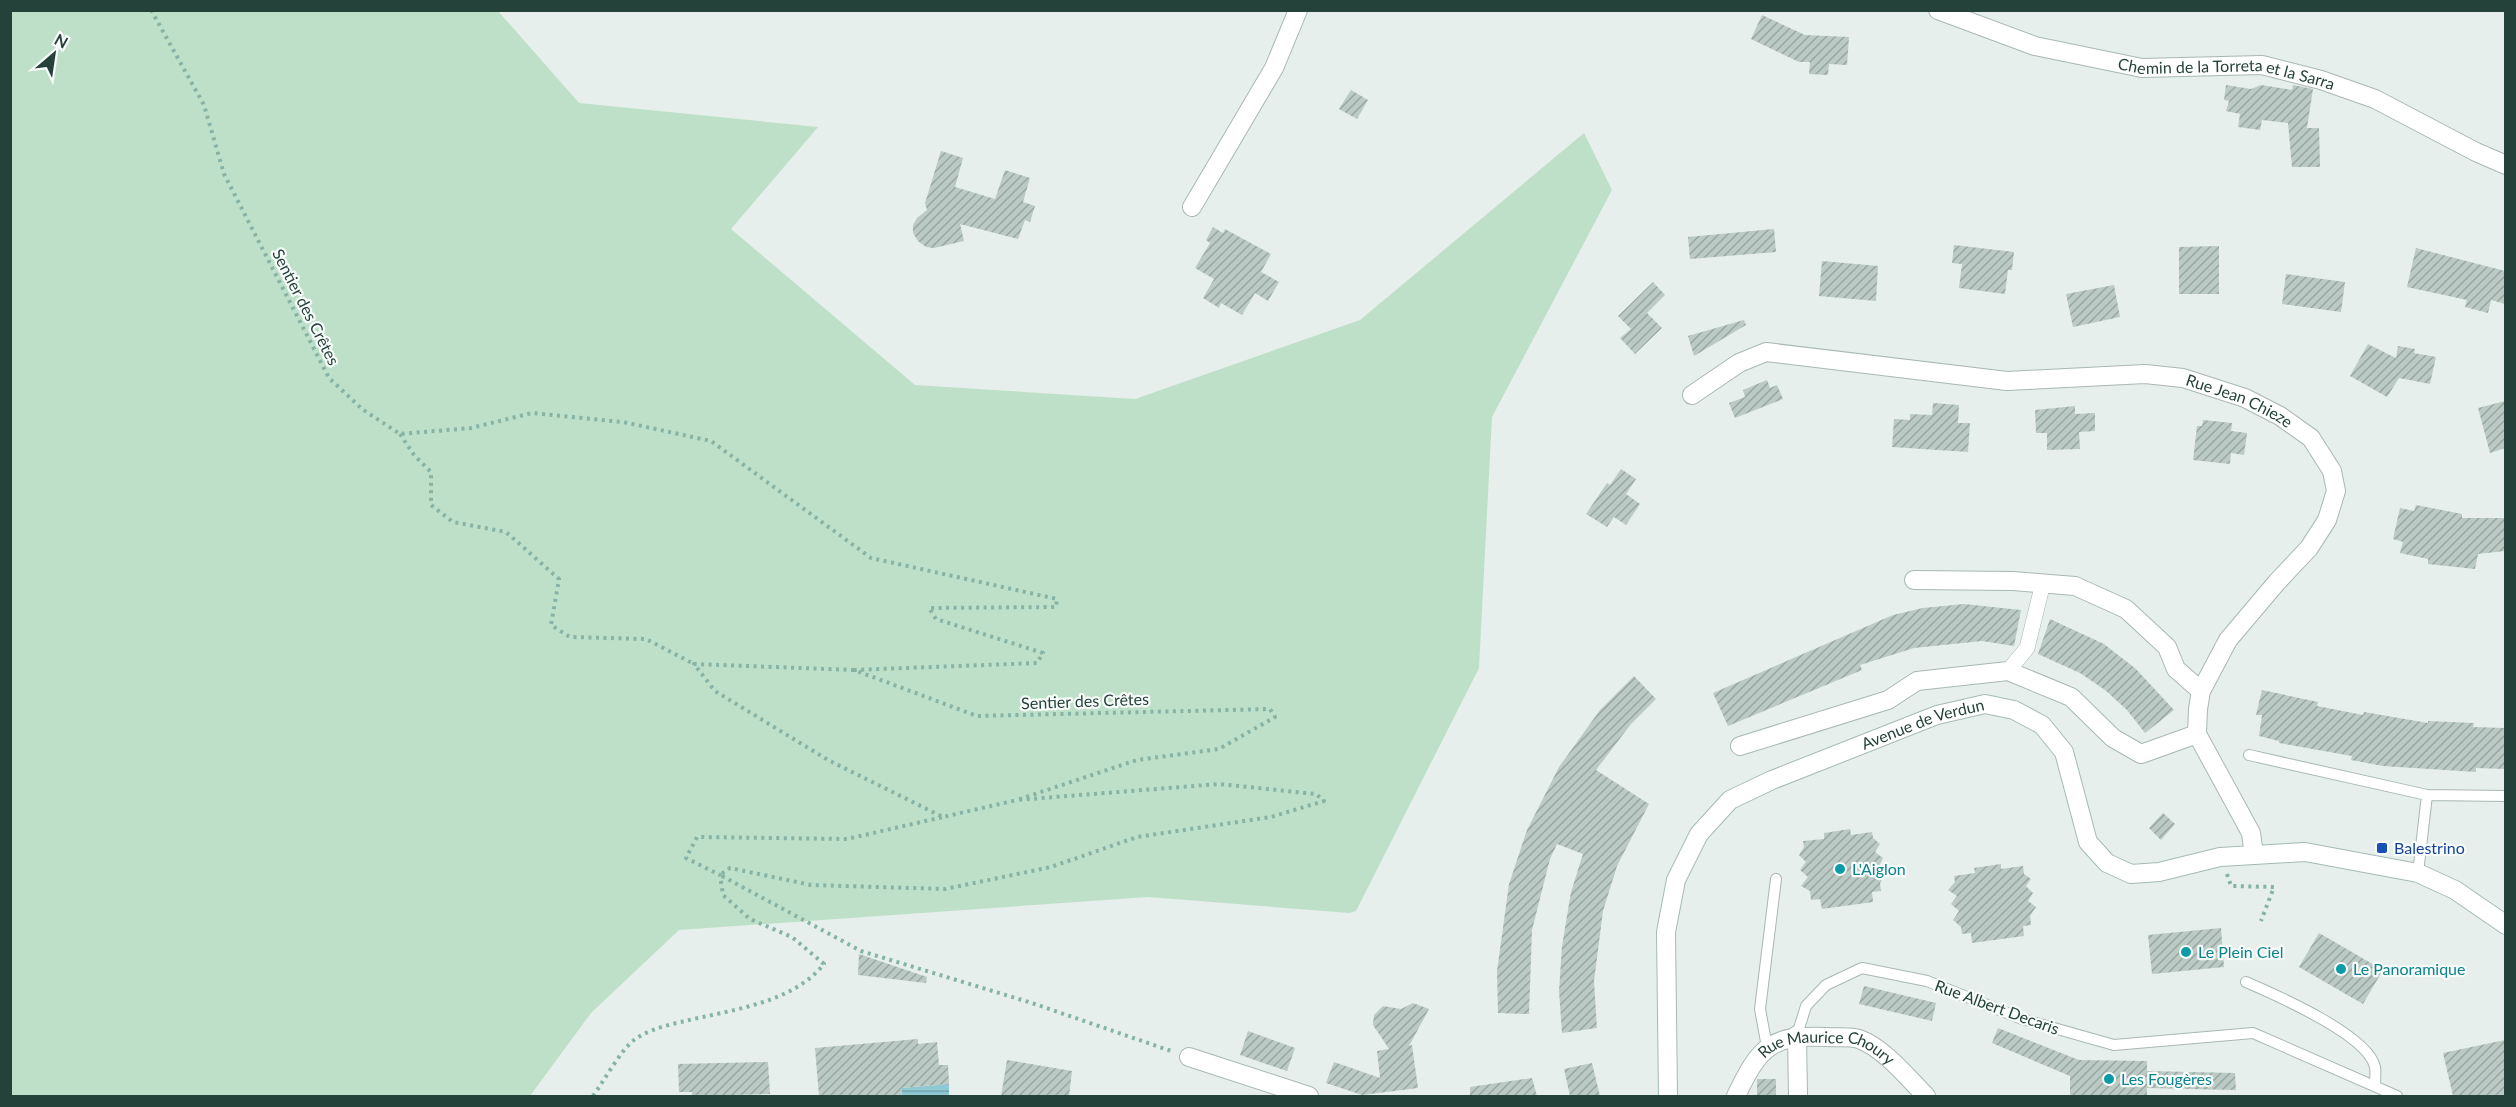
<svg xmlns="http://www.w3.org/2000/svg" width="2516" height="1107" viewBox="0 0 2516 1107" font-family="Lato,sans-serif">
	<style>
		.grass { fill: #bfe0c8 }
		.water { fill: url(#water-rules) }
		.building { fill: url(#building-hatch) }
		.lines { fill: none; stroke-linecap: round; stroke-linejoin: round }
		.service-casing { stroke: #a8b8b2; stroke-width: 12 }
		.pedestrian-casing { stroke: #a8b8b2; stroke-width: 16 }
		.minor-casing { stroke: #a8b8b2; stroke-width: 20 }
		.secondary-casing { stroke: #a4bbb3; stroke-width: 20 }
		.path { stroke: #86b3a5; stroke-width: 4; stroke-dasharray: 3 4.5; stroke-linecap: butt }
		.service { stroke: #fff; stroke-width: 10 }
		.pedestrian { stroke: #fff; stroke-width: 15 }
		.minor { stroke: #fff; stroke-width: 18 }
		.secondary { stroke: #fff; stroke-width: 18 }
		.transit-dot { fill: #1a4fb4; stroke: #f7fbf9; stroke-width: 2 }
		.culture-dot { fill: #0f9aa8; stroke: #f7fbf9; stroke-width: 2 }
		.labels { text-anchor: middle; stroke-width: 4.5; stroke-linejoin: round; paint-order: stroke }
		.street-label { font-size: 16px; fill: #24423a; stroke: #f7fbf9 }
		.transit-label { font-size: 16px; fill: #164399; stroke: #f7fbf9; text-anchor: start }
		.culture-label { font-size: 16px; fill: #0d838f; stroke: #f7fbf9; text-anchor: start }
	</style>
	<defs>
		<pattern id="water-rules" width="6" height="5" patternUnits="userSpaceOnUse" patternTransform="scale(1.5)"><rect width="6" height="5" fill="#8ec9d4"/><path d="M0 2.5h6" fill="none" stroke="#74a5ad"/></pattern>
		<pattern id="building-hatch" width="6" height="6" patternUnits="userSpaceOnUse" patternTransform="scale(1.5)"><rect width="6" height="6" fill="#bbcac4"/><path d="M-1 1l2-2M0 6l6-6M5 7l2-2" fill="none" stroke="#98a6a0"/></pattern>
	</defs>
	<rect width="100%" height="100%" fill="#e6efeb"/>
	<path class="grass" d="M 10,11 L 498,11 L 579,103 L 818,127 L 731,229 L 915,385 L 1135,399 L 1360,320 L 1584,133 L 1612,190 L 1492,417 L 1479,668 L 1356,911 L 1349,913 L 1148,897 L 679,930 L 591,1013 L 530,1096 L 11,1096 Z"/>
	<path class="water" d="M 949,1084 L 949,1096 L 902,1096 L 901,1088 Z"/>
	<path class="building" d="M 1762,15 L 1805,35 L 1849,37 L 1847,65 L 1829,64 L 1828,75 L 1809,74 L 1810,62 L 1799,62 L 1751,39 Z
		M 2226,85 L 2251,89 L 2261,85 L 2292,90 L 2293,85 L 2313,89 L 2307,128 L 2319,128 L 2320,167 L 2292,167 L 2288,123 L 2262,120 L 2260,130 L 2238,127 L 2240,114 L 2226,111 L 2229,101 L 2224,100 Z
		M 1351,90 L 1368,100 L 1357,119 L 1339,109 Z
		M 941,151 L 963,158 L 955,187 L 995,199 L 1005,170 L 1030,178 L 1023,202 L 1035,206 L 1030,222 L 1025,220 L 1018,239 L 960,224 L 964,241 L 934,248 L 926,247 L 918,241 L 913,233 L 913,225 L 917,218 L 927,210 L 925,203 Z
		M 1213,227 L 1223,233 L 1225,229 L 1271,254 L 1261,272 L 1279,282 L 1268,301 L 1255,293 L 1242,315 L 1221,303 L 1219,308 L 1203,298 L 1214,279 L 1195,268 L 1210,243 L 1206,240 Z
		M 1774,229 L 1776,252 L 1690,259 L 1688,237 Z
		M 1954,245 L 2014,252 L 2012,270 L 2008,270 L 2005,294 L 1959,288 L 1962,264 L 1952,263 Z
		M 2219,246 L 2219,294 L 2179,294 L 2179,247 Z
		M 2416,248 L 2505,271 L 2505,304 L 2491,300 L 2488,313 L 2465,307 L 2467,300 L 2407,287 Z
		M 1822,261 L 1878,266 L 1876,301 L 1819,296 Z
		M 2286,274 L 2345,282 L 2341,312 L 2282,304 Z
		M 1653,282 L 1665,295 L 1647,313 L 1662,328 L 1635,354 L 1620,338 L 1631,329 L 1618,316 Z
		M 2114,285 L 2120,317 L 2073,327 L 2066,294 Z
		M 1744,320 L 1746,325 L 1694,356 L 1688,336 Z
		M 2368,344 L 2396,358 L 2398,346 L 2415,349 L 2414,353 L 2436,357 L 2430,384 L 2399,378 L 2387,397 L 2350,376 Z
		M 1767,380 L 1770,388 L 1777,385 L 1783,399 L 1735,418 L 1729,403 L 1745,397 L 1743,390 Z
		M 2505,401 L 2505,448 L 2490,453 L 2478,408 Z
		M 1933,403 L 1959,405 L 1958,423 L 1970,423 L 1968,452 L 1892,447 L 1894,419 L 1910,420 L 1910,414 L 1932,415 Z
		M 2075,406 L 2075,414 L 2095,413 L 2095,431 L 2079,432 L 2080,449 L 2047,450 L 2047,433 L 2036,433 L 2035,410 Z
		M 2203,420 L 2232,423 L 2231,431 L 2247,433 L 2244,455 L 2231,453 L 2230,464 L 2193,460 L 2197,426 L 2202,426 Z
		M 1621,469 L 1636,479 L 1626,494 L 1640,504 L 1626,525 L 1614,517 L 1607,527 L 1586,514 L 1607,483 L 1610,485 Z
		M 2416,505 L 2462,514 L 2462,518 L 2505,518 L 2505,551 L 2478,554 L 2475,569 L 2428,564 L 2428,559 L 2400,553 L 2403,542 L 2393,539 L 2400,508 L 2414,511 Z
		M 1964,604 L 2021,610 L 2014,646 L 1982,641 L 1914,648 L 1860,665 L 1862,670 L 1728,726 L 1713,693 L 1893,615 L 1923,608 Z
		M 2050,619 L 2104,644 L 2136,669 L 2174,710 L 2145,733 L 2127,710 L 2105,690 L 2080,673 L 2038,654 Z
		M 1634,676 L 1656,699 L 1631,724 L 1596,770 L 1649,804 L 1617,866 L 1603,911 L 1594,981 L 1597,1028 L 1562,1033 L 1559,991 L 1562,946 L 1571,892 L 1583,854 L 1557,844 L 1550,859 L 1532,930 L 1529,1014 L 1498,1013 L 1497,971 L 1509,884 L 1527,830 L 1559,767 L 1600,710 Z
		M 2262,690 L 2318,702 L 2317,706 L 2363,715 L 2364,712 L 2428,723 L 2428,721 L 2474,723 L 2473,727 L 2505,728 L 2505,769 L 2476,768 L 2476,772 L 2383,766 L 2351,760 L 2352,756 L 2279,743 L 2279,741 L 2259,736 L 2262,715 L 2256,715 Z
		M 2163,813 L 2175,824 L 2161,840 L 2149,828 Z
		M 1850,829 L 1851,835 L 1872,832 L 1873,838 L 1880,844 L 1875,852 L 1883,858 L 1878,868 L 1885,874 L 1880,883 L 1881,891 L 1872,892 L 1873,902 L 1822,909 L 1820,899 L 1811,900 L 1810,891 L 1801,886 L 1808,877 L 1800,870 L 1806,862 L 1799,855 L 1804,847 L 1803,841 L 1824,839 L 1824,833 Z
		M 2001,864 L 2001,869 L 2023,866 L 2024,874 L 2031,879 L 2026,886 L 2033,893 L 2028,901 L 2036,907 L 2030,916 L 2031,925 L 2023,926 L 2024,936 L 1972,943 L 1971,933 L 1962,934 L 1961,927 L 1953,920 L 1959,911 L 1951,904 L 1957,896 L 1948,890 L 1955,882 L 1954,876 L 1975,873 L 1974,868 Z
		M 2221,928 L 2224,967 L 2152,974 L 2148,935 Z
		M 2319,933 L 2383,970 L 2363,1004 L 2299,967 Z
		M 859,954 L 927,977 L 926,983 L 858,975 Z
		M 1864,986 L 1936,1003 L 1932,1021 L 1859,1004 Z
		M 1413,1003 L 1429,1009 L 1409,1046 L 1412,1045 L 1418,1088 L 1362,1095 L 1326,1083 L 1334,1062 L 1380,1078 L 1377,1051 L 1389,1049 L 1373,1025 L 1374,1015 L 1383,1006 L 1401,1009 Z
		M 1998,1028 L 2079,1060 L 2147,1061 L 2147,1071 L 2235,1073 L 2236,1090 L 2147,1088 L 2147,1096 L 2070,1096 L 2070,1076 L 1992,1043 Z
		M 1248,1031 L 1295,1048 L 1287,1071 L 1240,1055 Z
		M 918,1039 L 918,1044 L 937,1042 L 939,1065 L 948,1065 L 949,1084 L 901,1088 L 902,1096 L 819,1096 L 815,1048 Z
		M 2505,1040 L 2505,1096 L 2453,1096 L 2443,1053 Z
		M 1007,1060 L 1072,1071 L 1069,1096 L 1001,1096 Z
		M 768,1062 L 770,1094 L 692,1096 L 692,1092 L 679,1092 L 678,1064 Z
		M 1592,1063 L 1600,1096 L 1570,1096 L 1564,1069 Z
		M 1532,1078 L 1537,1096 L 1470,1096 L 1470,1087 Z
		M 1776,1079 L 1776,1096 L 1757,1096 L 1757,1079 Z"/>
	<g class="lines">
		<g class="service-casing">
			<path id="service" d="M 2249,755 L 2427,795 L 2506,796
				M 2418,873 L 2427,795
				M 2246,982 C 2276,995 2368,1035 2375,1067 C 2376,1072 2375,1080 2375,1085
				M 1797,1035 L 1806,1006 L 1826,985 L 1862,968 L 1927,981 L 2022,1019 L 2114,1045 L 2253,1033 L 2397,1096
				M 1767,1047 L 1760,1009 L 1776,879"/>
		</g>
		<g class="pedestrian-casing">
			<path id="pedestrian" d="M 2008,671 L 2027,648 L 2043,583"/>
		</g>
		<g class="minor-casing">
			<g id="minor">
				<path id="s1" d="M 1938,10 L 2035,46 L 2142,68 L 2262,65 L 2321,80 L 2375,99 L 2476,152 L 2506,165"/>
				<path d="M 1192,207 L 1274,68 L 1298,10"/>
				<path id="s2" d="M 1692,395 L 1739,363 L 1766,352 L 2007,381 L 2145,374 L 2183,378 L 2245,398 L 2280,416 L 2311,438 L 2332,471 L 2336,491 L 2327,520 L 2309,548 L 2277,582 L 2228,640 L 2201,691 L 2198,709 L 2197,734 L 2251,833 L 2254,855"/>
				<path d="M 1914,580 L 2013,581 L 2075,586 L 2126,609 L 2167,647 L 2176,669 L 2201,691"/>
				<path d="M 1740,746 L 1888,700 L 1917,681 L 2008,671 L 2071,697 L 2113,738 L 2141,754 L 2197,734"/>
				<path d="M 1797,1035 L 1798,1096"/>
				<path d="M 1189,1057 L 1309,1096"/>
				<path id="s3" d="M 1736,1096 C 1759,1048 1770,1034 1827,1037 C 1836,1038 1850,1036 1859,1039 C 1884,1048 1908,1078 1926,1096"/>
			</g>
		</g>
		<g class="secondary-casing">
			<g id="secondary">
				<path id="s4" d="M 1668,1096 L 1666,932 L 1676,880 L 1699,834 L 1730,800 L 1772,780 L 1937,715 L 1985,704 L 2014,710 L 2042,725 L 2064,752 L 2088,842 L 2107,863 L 2131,874 L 2159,872 L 2220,857 L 2305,852 L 2418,873 L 2455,890 L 2506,925"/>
			</g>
		</g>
		<path class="path" d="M 151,10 L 204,105 L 224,174 L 329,378 L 362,409 L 400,434 L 471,428 L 532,413 L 623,422 L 711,441 L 871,558 L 1057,599 L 1056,607 L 929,608 L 936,619 L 1043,653 L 1037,663 L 854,670 L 977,716 L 1270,709 L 1275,717 L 1219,749 L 1137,760 L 1017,800 L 1219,784 L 1316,794 L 1324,801 L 1271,817 L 1137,837 L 1051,867 L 945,889 L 811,885 L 730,868 L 720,875 L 861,951 L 1032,1003 L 1174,1052
			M 400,434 L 414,455 L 431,472 L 431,505 L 453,522 L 506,532 L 559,579 L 551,625 L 570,637 L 646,639 L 694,664
			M 854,670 L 694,664 L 715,691 L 828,760 L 943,817 L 1017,800
			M 2227,874 L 2231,886 L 2274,887 L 2261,921
			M 593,1096 C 604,1081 620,1051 634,1040 C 649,1029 668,1025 685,1021 C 731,1010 793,1003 824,964 L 792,937 L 750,919 L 723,895 L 720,875 L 686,858 L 697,837 L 847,839 L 943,817"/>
		<use href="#service" class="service"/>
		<use href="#pedestrian" class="pedestrian"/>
		<use href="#minor" class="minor"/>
		<use href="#secondary" class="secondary"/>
	</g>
	<rect class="transit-dot" x="2376" y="842" width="12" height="12" rx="3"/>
	<g class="culture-dot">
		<circle cx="1840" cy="869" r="6"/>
		<circle cx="2186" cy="952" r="6"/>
		<circle cx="2341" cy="969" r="6"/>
		<circle cx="2109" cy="1079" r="6"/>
	</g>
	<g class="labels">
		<g class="street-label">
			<text dy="6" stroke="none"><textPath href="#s1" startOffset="298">Chemin de la Torreta et la Sarra</textPath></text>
			<text transform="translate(306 307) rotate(63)" y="6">Sentier des Crêtes</text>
			<text dy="6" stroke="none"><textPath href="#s2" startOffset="566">Rue Jean Chieze</textPath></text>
			<text transform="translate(1085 701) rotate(-2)" y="6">Sentier des Crêtes</text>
			<text dy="6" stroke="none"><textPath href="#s4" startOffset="522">Avenue de Verdun</textPath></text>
			<text transform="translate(1997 1007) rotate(20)" y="6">Rue Albert Decaris</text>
			<text dy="6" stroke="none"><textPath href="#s3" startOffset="120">Rue Maurice Choury</textPath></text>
		</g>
		<g class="transit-label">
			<text x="2394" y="854">Balestrino</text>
		</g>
		<g class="culture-label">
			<text x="1852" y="875">L'Aiglon</text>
			<text x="2198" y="958">Le Plein Ciel</text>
			<text x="2353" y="975">Le Panoramique</text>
			<text x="2121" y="1085">Les Fougères</text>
		</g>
	</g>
	<rect width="2516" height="1107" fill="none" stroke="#24423a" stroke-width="24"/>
	<g transform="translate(54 54) rotate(29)" stroke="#f7fbf9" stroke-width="4.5" paint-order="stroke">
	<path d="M0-4.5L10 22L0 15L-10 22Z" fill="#24423a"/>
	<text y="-9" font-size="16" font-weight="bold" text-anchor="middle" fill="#24423a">N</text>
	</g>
</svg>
